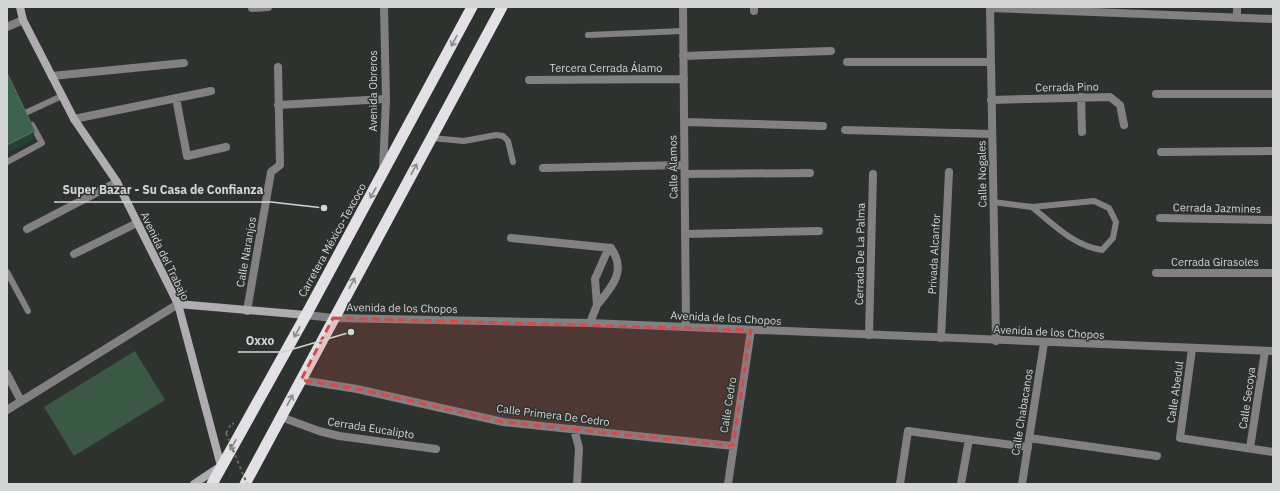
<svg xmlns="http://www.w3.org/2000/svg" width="1280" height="491" viewBox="0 0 1280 491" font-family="'IBM Plex Sans',sans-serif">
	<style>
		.green { fill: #3b5844 }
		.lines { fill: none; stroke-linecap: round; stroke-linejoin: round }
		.path { stroke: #646865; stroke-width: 2; stroke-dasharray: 3 3; stroke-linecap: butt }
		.service { stroke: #828083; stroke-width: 6 }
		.minor { stroke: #828083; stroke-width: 8 }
		.tertiary { stroke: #828083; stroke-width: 8 }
		.secondary { stroke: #afadb2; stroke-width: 8 }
		.trunk { stroke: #e3e0e6; stroke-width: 11 }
		.path-bridge { stroke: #646865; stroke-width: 2; stroke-dasharray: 3 3; stroke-linecap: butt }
		.shaded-wall { fill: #254230 }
		.building { fill: #3e634c; stroke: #557561 }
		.oneway { stroke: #88898a }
		.marked { fill: #d54b4a; fill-opacity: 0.2; stroke: #d54b4a; stroke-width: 3; stroke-dasharray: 8 5; stroke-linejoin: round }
		.labels { text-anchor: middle; stroke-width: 3; stroke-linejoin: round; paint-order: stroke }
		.street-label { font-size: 11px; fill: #d3d6d4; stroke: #2d322f }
		.leader { fill: none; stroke: #d3d6d4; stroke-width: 1.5 }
		.callout-dot { fill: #d3d6d4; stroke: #2d322f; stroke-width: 1.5 }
		.callout-label { font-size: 12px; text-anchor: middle; font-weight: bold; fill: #d3d6d4; stroke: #2d322f; stroke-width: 3; stroke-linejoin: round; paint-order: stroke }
	</style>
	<rect width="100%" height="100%" fill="#2d322f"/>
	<path class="green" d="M 135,351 L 165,400 L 74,456 L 44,407 Z"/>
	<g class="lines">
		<path class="path" d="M 226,433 L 232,423 L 234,424"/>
		<path class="service" d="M 588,35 L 683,31
			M 25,113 L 62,96
			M 431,138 L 464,141 L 496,135 L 503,136 L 508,141 L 513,162
			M 7,162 L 42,143 L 32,125
			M 993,202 L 1032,207 L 1094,201 L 1109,208 L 1116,222 L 1113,238 L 1102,250 C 1074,246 1054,225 1032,207
			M 7,272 L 28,311"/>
		<path class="minor" d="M 683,7 L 686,327
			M 754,7 L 754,11
			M 990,7 L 996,341
			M 252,8 L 268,7
			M 990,8 L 1273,19
			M 1237,18 L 1237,7
			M 7,27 L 23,20
			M 683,56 L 831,51
			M 847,62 L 991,62
			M 52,76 L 184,63
			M 529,80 L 684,79
			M 1156,94 L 1273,94
			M 1081,97 L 1082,132
			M 176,98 L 187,156 L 226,147
			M 991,100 L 1110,97 L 1120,105 L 1124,125
			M 278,105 L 386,99
			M 74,119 L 211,91
			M 684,122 L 823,126
			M 845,130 L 992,134
			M 1161,152 L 1273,151
			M 543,168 L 684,165
			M 383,170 L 386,99 L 384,7
			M 685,174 L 810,173
			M 1160,218 L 1273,220
			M 27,229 L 117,182
			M 685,234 L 819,231
			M 511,238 L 611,248
			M 74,254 L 137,223
			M 1156,273 L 1273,273
			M 597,305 C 612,287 627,271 611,248
			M 247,311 L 271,172 L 280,165 L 278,67
			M 590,323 L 597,305 L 595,279 L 606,254 L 611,248
			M 869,335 L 873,174
			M 941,338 L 949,172
			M 1192,349 L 1180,438 L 1273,452
			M 7,374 L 21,401
			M 301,380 L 357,389 L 503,422 L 733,446
			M 7,410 L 178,304
			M 281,417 L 319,431 L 339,436 L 436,449
			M 574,429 L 579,448 L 577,484
			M 1029,438 L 1157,456
			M 1250,448 L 1265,351
			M 728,484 L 751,330
			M 900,484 L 908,431 L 1028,447
			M 961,484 L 969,439"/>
		<path class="tertiary" d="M 306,315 L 333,318 L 590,323 L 1273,351
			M 1022,484 L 1044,343"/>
		<path class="secondary" d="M 20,7 L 23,20 L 74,119 L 117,182 L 178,304 L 221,466 L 194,484
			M 178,304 L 306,315"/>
		<path class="trunk" d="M 212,484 L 306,315 L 472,7
			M 245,484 L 502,7"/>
		<path class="path-bridge" d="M 226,433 L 247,484"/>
	</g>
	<path class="shaded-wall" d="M 35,131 L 31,141 L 7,153 L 7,145 Z"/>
	<path class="building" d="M 7,73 L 35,131 L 7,145 Z"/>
	<defs><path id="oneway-shaft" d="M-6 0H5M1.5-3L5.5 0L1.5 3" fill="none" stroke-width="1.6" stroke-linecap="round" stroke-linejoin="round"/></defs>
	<g class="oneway">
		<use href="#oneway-shaft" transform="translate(454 41) rotate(118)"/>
		<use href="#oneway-shaft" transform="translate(414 169) rotate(-62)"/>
		<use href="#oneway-shaft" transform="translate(373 193) rotate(119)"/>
		<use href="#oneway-shaft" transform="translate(352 283) rotate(-62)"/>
		<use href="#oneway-shaft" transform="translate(297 332) rotate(119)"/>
		<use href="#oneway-shaft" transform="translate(290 400) rotate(-62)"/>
		<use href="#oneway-shaft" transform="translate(233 445) rotate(119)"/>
	</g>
	<path class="marked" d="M 333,318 L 751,330 L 733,446 L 503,422 L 357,389 L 301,380 Z"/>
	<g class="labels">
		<g class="street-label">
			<text x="606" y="72">Tercera Cerrada Álamo</text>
			<text transform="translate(1067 87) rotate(-1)" y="4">Cerrada Pino</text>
			<text transform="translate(373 91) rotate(-90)" y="4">Avenida Obreros</text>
			<text transform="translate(673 167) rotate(-91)" y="4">Calle Álamos</text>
			<text transform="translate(982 174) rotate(-91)" y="4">Calle Nogales</text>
			<text transform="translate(1217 208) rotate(1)" y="4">Cerrada Jazmines</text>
			<text transform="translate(332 240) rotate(-61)" y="4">Carretera México-Texcoco</text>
			<text transform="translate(246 252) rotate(-80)" y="4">Calle Naranjos</text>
			<text transform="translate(860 254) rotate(-89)" y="4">Cerrada De La Palma</text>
			<text transform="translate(934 254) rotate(-87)" y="4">Privada Alcanfor</text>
			<text transform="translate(165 256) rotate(64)" y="4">Avenida del Trabajo</text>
			<text x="1215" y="266">Cerrada Girasoles</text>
			<text transform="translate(402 308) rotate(1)" y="4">Avenida de los Chopos</text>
			<text transform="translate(726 318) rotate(3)" y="4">Avenida de los Chopos</text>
			<text transform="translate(1049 332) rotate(3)" y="4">Avenida de los Chopos</text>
			<text transform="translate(1175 392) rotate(-82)" y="4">Calle Abedul</text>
			<text transform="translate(1247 398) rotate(-82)" y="4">Calle Secoya</text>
			<text transform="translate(728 405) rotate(-81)" y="4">Calle Cedro</text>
			<text transform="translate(1022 412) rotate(-81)" y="4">Calle Chabacanos</text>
			<text transform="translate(553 415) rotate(7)" y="4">Calle Primera De Cedro</text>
			<text transform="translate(371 428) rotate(9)" y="4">Cerrada Eucalipto</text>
		</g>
	</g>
	<path class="leader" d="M324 208L271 202H54M351 332L283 352H238"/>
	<g class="callout-dot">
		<circle cx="324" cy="208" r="4"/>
		<circle cx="351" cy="332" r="4"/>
	</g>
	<g class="callout-label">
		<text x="163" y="194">Super Bazar - Su Casa de Confianza</text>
		<text x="260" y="345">Oxxo</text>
	</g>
	<rect width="1280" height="491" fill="none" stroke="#d3d6d4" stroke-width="16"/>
</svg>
